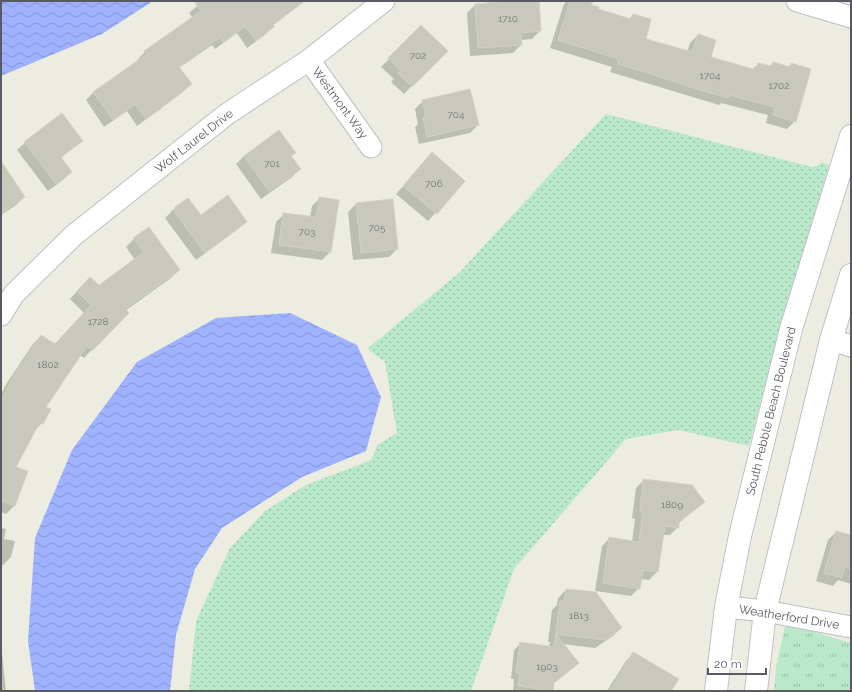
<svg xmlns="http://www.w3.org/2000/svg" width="852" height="692" viewBox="0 0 852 692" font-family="Raleway,sans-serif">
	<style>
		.grass { fill: url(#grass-dots) }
		.park { fill: url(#park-tufts) }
		.water { fill: url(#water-waves) }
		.shadow { fill: #0003 }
		.building { fill: #c8c8bd; stroke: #d2d2be }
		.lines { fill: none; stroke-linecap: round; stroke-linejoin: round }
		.street-casing { stroke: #bdbdc5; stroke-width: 23 }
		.secondary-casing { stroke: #c0c0ca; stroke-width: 24 }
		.street { stroke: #fff; stroke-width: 21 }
		.secondary { stroke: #fff; stroke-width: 22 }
		.labels { text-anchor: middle; stroke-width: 3.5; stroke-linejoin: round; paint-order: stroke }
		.number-label { font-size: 10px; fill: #75767a }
		.street-label { font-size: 12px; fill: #595a63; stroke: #fff }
	</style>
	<defs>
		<pattern id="grass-dots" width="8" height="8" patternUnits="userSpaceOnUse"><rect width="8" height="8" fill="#bae8ca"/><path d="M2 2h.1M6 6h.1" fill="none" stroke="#9abfa8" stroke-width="1.8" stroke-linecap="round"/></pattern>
		<pattern id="park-tufts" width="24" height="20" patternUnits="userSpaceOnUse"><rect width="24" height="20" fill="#bae8ca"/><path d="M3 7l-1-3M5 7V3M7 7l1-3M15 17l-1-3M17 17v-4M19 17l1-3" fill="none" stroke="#9abfa8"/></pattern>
		<pattern id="water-waves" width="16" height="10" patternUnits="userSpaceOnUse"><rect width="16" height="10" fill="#9eb2ff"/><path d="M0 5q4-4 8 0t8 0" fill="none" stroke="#8494d2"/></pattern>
	</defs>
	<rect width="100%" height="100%" fill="#ecede0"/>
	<path class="grass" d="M 606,114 L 812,167 L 817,166 L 822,162 L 829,165 L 772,358 L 749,446 L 678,430 L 626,439 L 514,569 L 471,691 L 189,691 L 196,621 L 230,548 L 265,511 L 306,485 L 369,461 L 373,457 L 377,445 L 397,433 L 385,362 L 370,351 L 368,348 L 459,273 Z"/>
	<path class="park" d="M 785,626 L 811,631 L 851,643 L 851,691 L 774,691 L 776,667 Z"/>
	<path class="water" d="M 1,1 L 153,1 L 102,34 L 1,76 Z
		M 290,313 L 357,345 L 381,397 L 366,451 L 302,477 L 222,528 L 195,569 L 176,635 L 170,691 L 35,691 L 28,641 L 35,538 L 72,450 L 137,362 L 216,318 Z"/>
	<path class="shadow" d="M 203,1 L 305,1 L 272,26 L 265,35 L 247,48 L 237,33 L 215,49 L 212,45 L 179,68 L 191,84 L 183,92 L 137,126 L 127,111 L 104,127 L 86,100 L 94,92 L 138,61 L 137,60 L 145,52 L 193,18 L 189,13 Z
		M 515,1 L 538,1 L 540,31 L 532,39 L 521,40 L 521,45 L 513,53 L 470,56 L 467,13 L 475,5 Z
		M 567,1 L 587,1 L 590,5 L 597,10 L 629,19 L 633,15 L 644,39 L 687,52 L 690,43 L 698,35 L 710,58 L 752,70 L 758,64 L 769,67 L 773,63 L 788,67 L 791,64 L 795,121 L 787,129 L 766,123 L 768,115 L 721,103 L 719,105 L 610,72 L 612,67 L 550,48 L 564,4 Z
		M 421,27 L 446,51 L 404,94 L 391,82 L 394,79 L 381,67 Z
		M 423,101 L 478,125 L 470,133 L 419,144 L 415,127 L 418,124 L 415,109 Z
		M 279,132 L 295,153 L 291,157 L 299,169 L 292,177 L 261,199 L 236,164 L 244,156 Z
		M 81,141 L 60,159 L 71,172 L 63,180 L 48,191 L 17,150 L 25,143 Z
		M 432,154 L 464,181 L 428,221 L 396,194 Z
		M 1,163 L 24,197 L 16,205 L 1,215 Z
		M 320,198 L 330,252 L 322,260 L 271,253 L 276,222 L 284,214 L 310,217 L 312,206 Z
		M 188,199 L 201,217 L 246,221 L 238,229 L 196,260 L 165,218 L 173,210 Z
		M 356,204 L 397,249 L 389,257 L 353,260 L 348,212 Z
		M 134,239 L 179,270 L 171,278 L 125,311 L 127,313 L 84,358 L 80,355 L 45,407 L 42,423 L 34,431 L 1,445 L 1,395 L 5,386 L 33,344 L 41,336 L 54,345 L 84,313 L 70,299 L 82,286 L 99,286 L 135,260 L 126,247 Z
		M 1,463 L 14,506 L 6,514 L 1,512 Z
		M 644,480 L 704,502 L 678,524 L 678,527 L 670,535 L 662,535 L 657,572 L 649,580 L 641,579 L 639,588 L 631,596 L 595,591 L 602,546 L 610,538 L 632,542 L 635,519 L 632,518 L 636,488 Z
		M 1,528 L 6,529 L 4,539 L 15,541 L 11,557 L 3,565 L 1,565 Z
		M 836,532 L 851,536 L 851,584 L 838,580 L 833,586 L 816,581 L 828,540 Z
		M 566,590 L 621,628 L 613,636 L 595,648 L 562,644 L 578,663 L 553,684 L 551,691 L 513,691 L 514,679 L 511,679 L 514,650 L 521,643 L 549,647 L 550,642 L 548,642 L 552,610 L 557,605 L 558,598 Z
		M 1,653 L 2,653 L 6,691 L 1,691 Z
		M 634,653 L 670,691 L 607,691 L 626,661 Z"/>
	<path class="building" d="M 194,1 L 304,1 L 273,25 L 274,27 L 256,41 L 245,26 L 223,42 L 220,37 L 179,67 L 192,84 L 161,107 L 162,108 L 146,119 L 135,104 L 113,120 L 93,92 L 147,54 L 144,51 L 201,11 Z
		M 510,1 L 539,1 L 541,31 L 521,33 L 522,45 L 478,48 L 475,4 Z
		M 570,1 L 593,1 L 591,5 L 599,7 L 598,9 L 631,19 L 633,14 L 651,19 L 646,39 L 692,52 L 698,34 L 716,40 L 711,57 L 756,70 L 758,63 L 771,66 L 773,62 L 790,67 L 791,63 L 811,69 L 796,122 L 773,115 L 775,107 L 729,95 L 728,98 L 683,85 L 683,84 L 618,64 L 619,59 L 558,40 Z
		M 421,25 L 448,51 L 412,87 L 398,73 L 401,71 L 388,58 Z
		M 470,89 L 479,125 L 427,137 L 423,118 L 426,117 L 422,100 Z
		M 62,113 L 83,141 L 61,157 L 72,172 L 56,184 L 24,142 Z
		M 279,130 L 296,153 L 291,156 L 301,169 L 269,191 L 244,156 Z
		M 432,152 L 465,181 L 437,214 L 403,186 Z
		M 1,161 L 25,197 L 1,213 Z
		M 228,195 L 247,222 L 205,253 L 175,213 L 175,207 L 188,198 L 201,215 Z
		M 319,197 L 339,200 L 331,252 L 279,245 L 283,213 L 316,217 Z
		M 393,199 L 398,249 L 361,253 L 356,203 Z
		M 149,227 L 180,270 L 125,309 L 129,313 L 92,351 L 87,346 L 46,407 L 51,409 L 43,424 L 40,422 L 16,467 L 28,471 L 15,506 L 1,501 L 1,401 L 13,377 L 41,335 L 55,344 L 91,305 L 77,291 L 90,277 L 99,285 L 144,252 L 133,238 Z
		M 643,479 L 692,485 L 705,502 L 679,522 L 679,528 L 665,526 L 658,572 L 643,570 L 640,589 L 603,583 L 609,537 L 639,542 L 643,511 L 640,511 Z
		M 836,531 L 851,535 L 851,569 L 845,567 L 842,578 L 824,573 Z
		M 566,589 L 596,592 L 622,628 L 605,640 L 556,634 L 560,601 L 564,602 Z
		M 556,634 L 579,663 L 554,683 L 553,691 L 518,686 L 520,673 L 516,673 L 520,642 L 554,647 Z
		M 633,652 L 679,679 L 671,691 L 610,691 Z"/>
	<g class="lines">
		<g class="street-casing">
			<path id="street" d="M 797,1 L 851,17
				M 309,60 L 371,147
				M 1,315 L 14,294 L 74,235 L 227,114 L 309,60 L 384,1
				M 831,340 L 851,346
				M 726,607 L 765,611 L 851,627"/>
		</g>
		<g class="secondary-casing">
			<path id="secondary" d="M 716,691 L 726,607 L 740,536 L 791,329 L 851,136
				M 756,691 L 765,611 L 831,340 L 851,275"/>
		</g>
		<use href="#street" class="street"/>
		<use href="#secondary" class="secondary"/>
	</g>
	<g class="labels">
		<g class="number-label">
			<text x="508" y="22">1710</text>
			<text x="418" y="59">702</text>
			<text x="710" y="79">1704</text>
			<text x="779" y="89">1702</text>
			<text x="456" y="118">704</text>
			<text x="272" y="167">701</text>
			<text x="434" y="187">706</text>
			<text x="377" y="231">705</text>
			<text x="307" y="235">703</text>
			<text x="98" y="325">1728</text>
			<text x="48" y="368">1802</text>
			<text x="672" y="508">1809</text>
			<text x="579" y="619">1813</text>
			<text x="547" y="670">1903</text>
		</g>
		<g class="street-label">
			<text transform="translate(340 103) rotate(54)" y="4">Westmont Way</text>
			<text transform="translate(194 141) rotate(-38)" y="4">Wolf Laurel Drive</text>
			<text transform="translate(771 411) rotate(-76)" y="4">South Pebble Beach Boulevard</text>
			<text transform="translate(789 617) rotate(9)" y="4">Weatherford Drive</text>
		</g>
	</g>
	<rect width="852" height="692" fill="none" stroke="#595a63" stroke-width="4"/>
	<path d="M708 668v6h58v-6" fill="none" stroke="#595a63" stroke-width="2"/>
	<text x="714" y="668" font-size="12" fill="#595a63" stroke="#ffffff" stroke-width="3" paint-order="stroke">20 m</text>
</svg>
